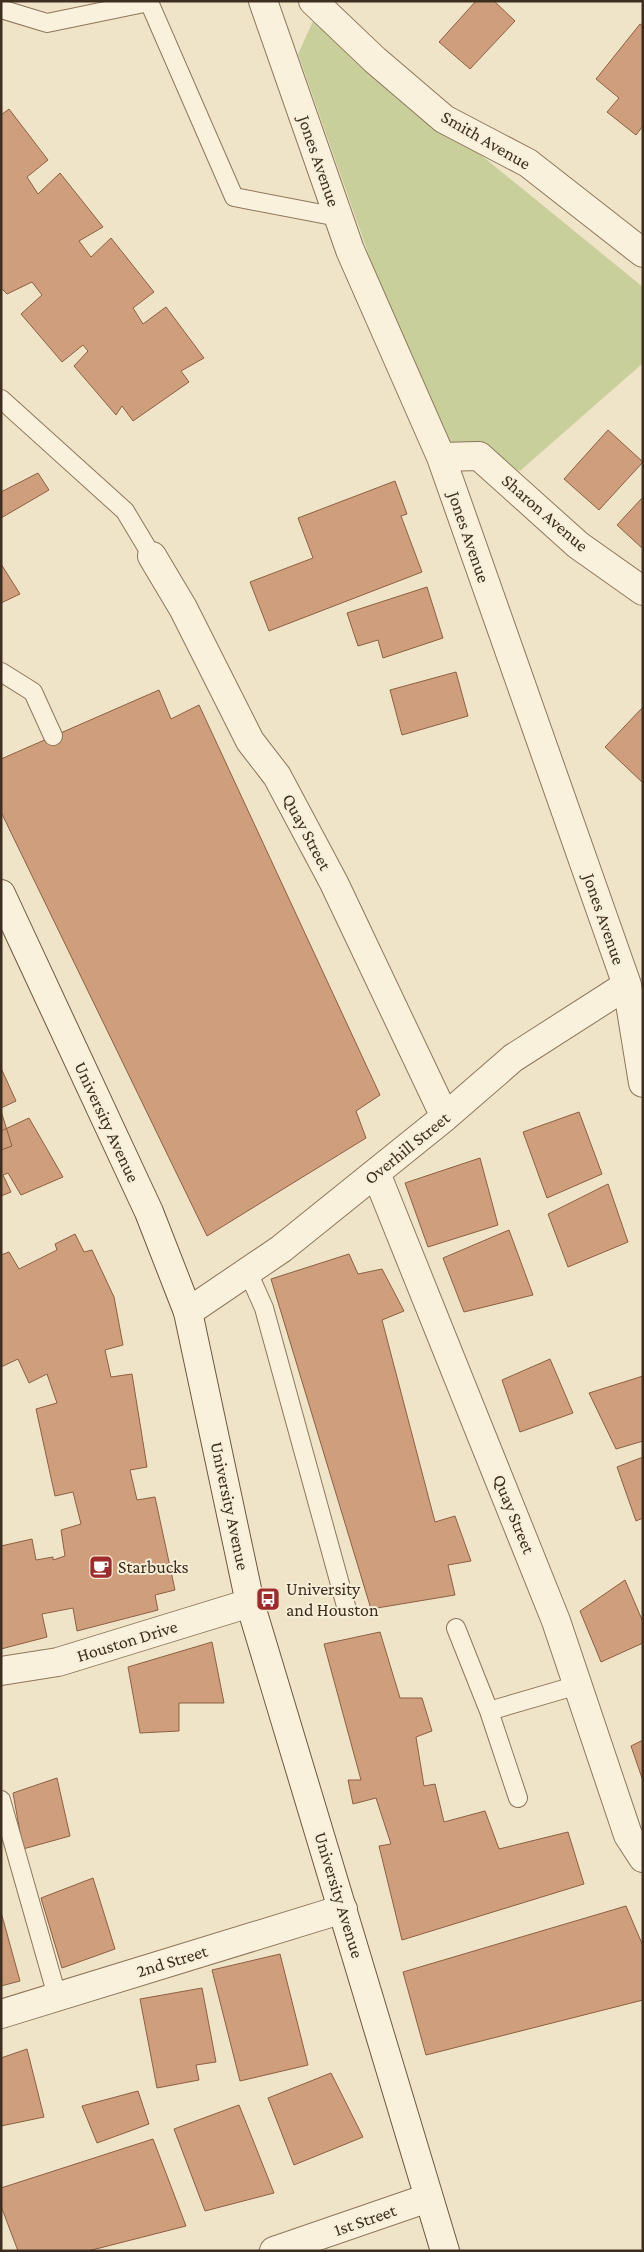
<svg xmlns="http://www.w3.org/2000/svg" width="644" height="2252" viewBox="0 0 644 2252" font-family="'Crimson Pro',serif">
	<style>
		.green { fill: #c9cf9b }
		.building { fill: #cf9f7d; stroke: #8d5f41 }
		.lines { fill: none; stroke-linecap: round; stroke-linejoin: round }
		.lane-casing { stroke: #8d765c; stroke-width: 20 }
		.street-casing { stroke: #8d765c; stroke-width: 30 }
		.secondary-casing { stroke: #6f573f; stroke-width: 30 }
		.lane { stroke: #faf1dc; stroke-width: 18 }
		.street { stroke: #faf1dc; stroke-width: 28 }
		.secondary { stroke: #faf1dc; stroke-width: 28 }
		.labels { text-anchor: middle; stroke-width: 4; stroke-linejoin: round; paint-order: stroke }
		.street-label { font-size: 18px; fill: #3d2e20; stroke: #f7eed8 }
		.poi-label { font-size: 18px; fill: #3d2e20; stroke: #f7eed8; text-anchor: start }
	</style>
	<rect width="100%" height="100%" fill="#f0e4c8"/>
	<path class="green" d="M 314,19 L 643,287 L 643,363 L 520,471 L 450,443 L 379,284 L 298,54 Z"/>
	<path class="building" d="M 476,1 L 494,1 L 515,21 L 470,69 L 439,42 Z
		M 640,24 L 643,26 L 643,126 L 636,135 L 607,112 L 619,98 L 596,79 Z
		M 9,109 L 48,160 L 27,177 L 38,194 L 60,173 L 103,227 L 79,241 L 91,257 L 111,238 L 154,292 L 133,308 L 143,324 L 166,307 L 204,358 L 181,371 L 189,382 L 133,421 L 122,406 L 116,415 L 74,366 L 88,351 L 83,345 L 62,362 L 21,314 L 42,295 L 32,282 L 7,294 L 1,288 L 1,115 Z
		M 608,430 L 643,462 L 599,510 L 564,479 Z
		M 38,473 L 49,490 L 1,518 L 1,492 Z
		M 395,481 L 407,514 L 401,516 L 422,572 L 269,631 L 250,582 L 313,558 L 298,518 Z
		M 643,497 L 643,549 L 617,525 Z
		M 1,564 L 20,594 L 1,603 Z
		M 427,587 L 443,638 L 383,658 L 378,640 L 358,646 L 347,613 Z
		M 456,672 L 468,716 L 402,735 L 390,690 Z
		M 159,690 L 171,719 L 199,705 L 380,1095 L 356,1111 L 366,1138 L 207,1236 L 1,812 L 1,759 Z
		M 643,707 L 643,783 L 605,747 Z
		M 1,1068 L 16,1101 L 1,1108 Z
		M 1,1111 L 12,1146 L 1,1150 Z
		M 579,1112 L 602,1174 L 547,1198 L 523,1132 Z
		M 29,1118 L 63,1177 L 21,1195 L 8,1173 L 3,1175 L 11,1192 L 1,1196 L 1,1131 Z
		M 480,1158 L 498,1225 L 428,1247 L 405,1183 Z
		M 608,1184 L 628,1242 L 568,1267 L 548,1214 Z
		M 509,1230 L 533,1295 L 464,1312 L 443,1258 Z
		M 75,1234 L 84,1252 L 92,1250 L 114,1297 L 123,1345 L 105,1350 L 111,1377 L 132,1374 L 147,1467 L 130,1470 L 137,1500 L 155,1497 L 175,1590 L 155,1595 L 158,1610 L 77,1631 L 73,1608 L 42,1614 L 47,1637 L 1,1649 L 1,1546 L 32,1539 L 36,1560 L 53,1557 L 53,1560 L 65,1556 L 61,1530 L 81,1524 L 73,1492 L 55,1496 L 36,1409 L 57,1403 L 47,1374 L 29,1383 L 18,1359 L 1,1367 L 1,1255 L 9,1252 L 19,1269 L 57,1250 L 55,1244 Z
		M 349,1254 L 358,1274 L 382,1269 L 404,1311 L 382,1320 L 435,1522 L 455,1516 L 471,1561 L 448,1565 L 455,1595 L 371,1609 L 271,1279 Z
		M 550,1359 L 573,1413 L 520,1432 L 502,1380 Z
		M 643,1376 L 643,1441 L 616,1449 L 589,1393 Z
		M 643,1457 L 643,1518 L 636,1521 L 617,1467 Z
		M 625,1580 L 643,1622 L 643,1643 L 601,1662 L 580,1611 Z
		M 380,1632 L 400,1698 L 422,1698 L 432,1731 L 416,1737 L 424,1786 L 435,1784 L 444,1822 L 485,1811 L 499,1849 L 568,1832 L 584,1884 L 402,1940 L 379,1846 L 391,1844 L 376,1798 L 353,1804 L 348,1780 L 361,1780 L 324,1644 Z
		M 212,1642 L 224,1703 L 179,1703 L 179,1731 L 140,1733 L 128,1667 Z
		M 643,1740 L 643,1781 L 631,1746 Z
		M 57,1778 L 70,1836 L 23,1849 L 13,1793 Z
		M 93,1878 L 115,1949 L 62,1968 L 41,1898 Z
		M 626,1906 L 643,1946 L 643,2000 L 426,2055 L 403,1972 Z
		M 1,1912 L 20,1981 L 1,1986 Z
		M 280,1954 L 308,2065 L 240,2081 L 212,1970 Z
		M 202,1988 L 216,2062 L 196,2065 L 199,2080 L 157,2088 L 140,1999 Z
		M 27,2049 L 44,2117 L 1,2126 L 1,2058 Z
		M 331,2073 L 363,2137 L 294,2165 L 268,2098 Z
		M 138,2091 L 149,2124 L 97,2143 L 82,2106 Z
		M 239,2105 L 274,2193 L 205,2211 L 174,2129 Z
		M 153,2139 L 186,2226 L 88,2251 L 18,2251 L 1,2206 L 1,2188 Z"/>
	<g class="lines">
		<g class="lane-casing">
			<path id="lane" d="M 1,9 L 47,23 L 149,2 L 234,197 L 338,217
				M 1,399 L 125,511 L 152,556
				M 1,672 L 33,692 L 53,736
				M 248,1272 L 264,1308 L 346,1606
				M 456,1628 L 489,1711 L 578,1685
				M 489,1711 L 518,1798
				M 1,1800 L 57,1996"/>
		</g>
		<g class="street-casing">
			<path id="street" d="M 263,1 L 350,250 L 441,457 L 627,985 L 643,1083
				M 313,1 L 375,60 L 444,119 L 528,163 L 643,253
				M 441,457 L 479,456 L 578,545 L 643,591
				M 152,556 L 183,608 L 250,741 L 277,776 L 334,883 L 445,1117
				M 376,1173 L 556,1621 L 628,1835 L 643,1858
				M 188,1312 L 281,1249 L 445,1117 L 513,1058 L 627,985
				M 1,1671 L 58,1662 L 250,1603
				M 1,2014 L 343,1909
				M 274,2251 L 428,2198"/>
		</g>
		<g class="secondary-casing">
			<path id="secondary" d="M 1,894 L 149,1212 L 188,1312 L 250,1603 L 445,2251"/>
		</g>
		<use href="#lane" class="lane"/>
		<use href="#street" class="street"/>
		<use href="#secondary" class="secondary"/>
	</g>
	<defs>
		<g id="cafe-square" transform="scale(1.25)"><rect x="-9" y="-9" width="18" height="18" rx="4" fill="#9e2a2b" stroke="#f7eed8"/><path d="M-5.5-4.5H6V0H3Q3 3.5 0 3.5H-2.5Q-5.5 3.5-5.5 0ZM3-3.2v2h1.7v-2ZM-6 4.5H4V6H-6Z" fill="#fff"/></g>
		<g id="bus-square" transform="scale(1.25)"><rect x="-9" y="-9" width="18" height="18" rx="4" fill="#9e2a2b" stroke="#f7eed8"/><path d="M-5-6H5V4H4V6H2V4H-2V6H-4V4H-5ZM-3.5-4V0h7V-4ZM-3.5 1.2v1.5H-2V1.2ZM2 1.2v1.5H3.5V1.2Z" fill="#fff"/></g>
	</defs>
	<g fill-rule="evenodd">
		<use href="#cafe-square" x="101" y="1567"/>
		<use href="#bus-square" x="268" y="1599"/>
	</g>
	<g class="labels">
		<g class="street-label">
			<text transform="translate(486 140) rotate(30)" y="6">Smith Avenue</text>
			<text transform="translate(319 161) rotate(71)" y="6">Jones Avenue</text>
			<text transform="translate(545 513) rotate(41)" y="6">Sharon Avenue</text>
			<text transform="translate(469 537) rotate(71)" y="6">Jones Avenue</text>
			<text transform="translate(307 832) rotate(62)" y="6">Quay Street</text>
			<text transform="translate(604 919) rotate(71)" y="6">Jones Avenue</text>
			<text transform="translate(107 1122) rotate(65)" y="6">University Avenue</text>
			<text transform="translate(407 1148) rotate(-39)" y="6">Overhill Street</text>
			<text transform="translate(230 1506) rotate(78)" y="6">University Avenue</text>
			<text transform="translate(514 1514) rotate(68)" y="6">Quay Street</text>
			<text transform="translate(127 1641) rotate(-17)" y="6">Houston Drive</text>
			<text transform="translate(339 1895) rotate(73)" y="6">University Avenue</text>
			<text transform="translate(172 1961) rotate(-17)" y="6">2nd Street</text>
			<text transform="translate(365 2220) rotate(-19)" y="6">1st Street</text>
		</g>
		<g class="poi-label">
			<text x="118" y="1573">Starbucks</text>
			<text x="286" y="1595">University<tspan x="286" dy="21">and Houston</tspan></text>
		</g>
	</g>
	<rect width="644" height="2252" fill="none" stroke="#3d2e20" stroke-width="5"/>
</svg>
